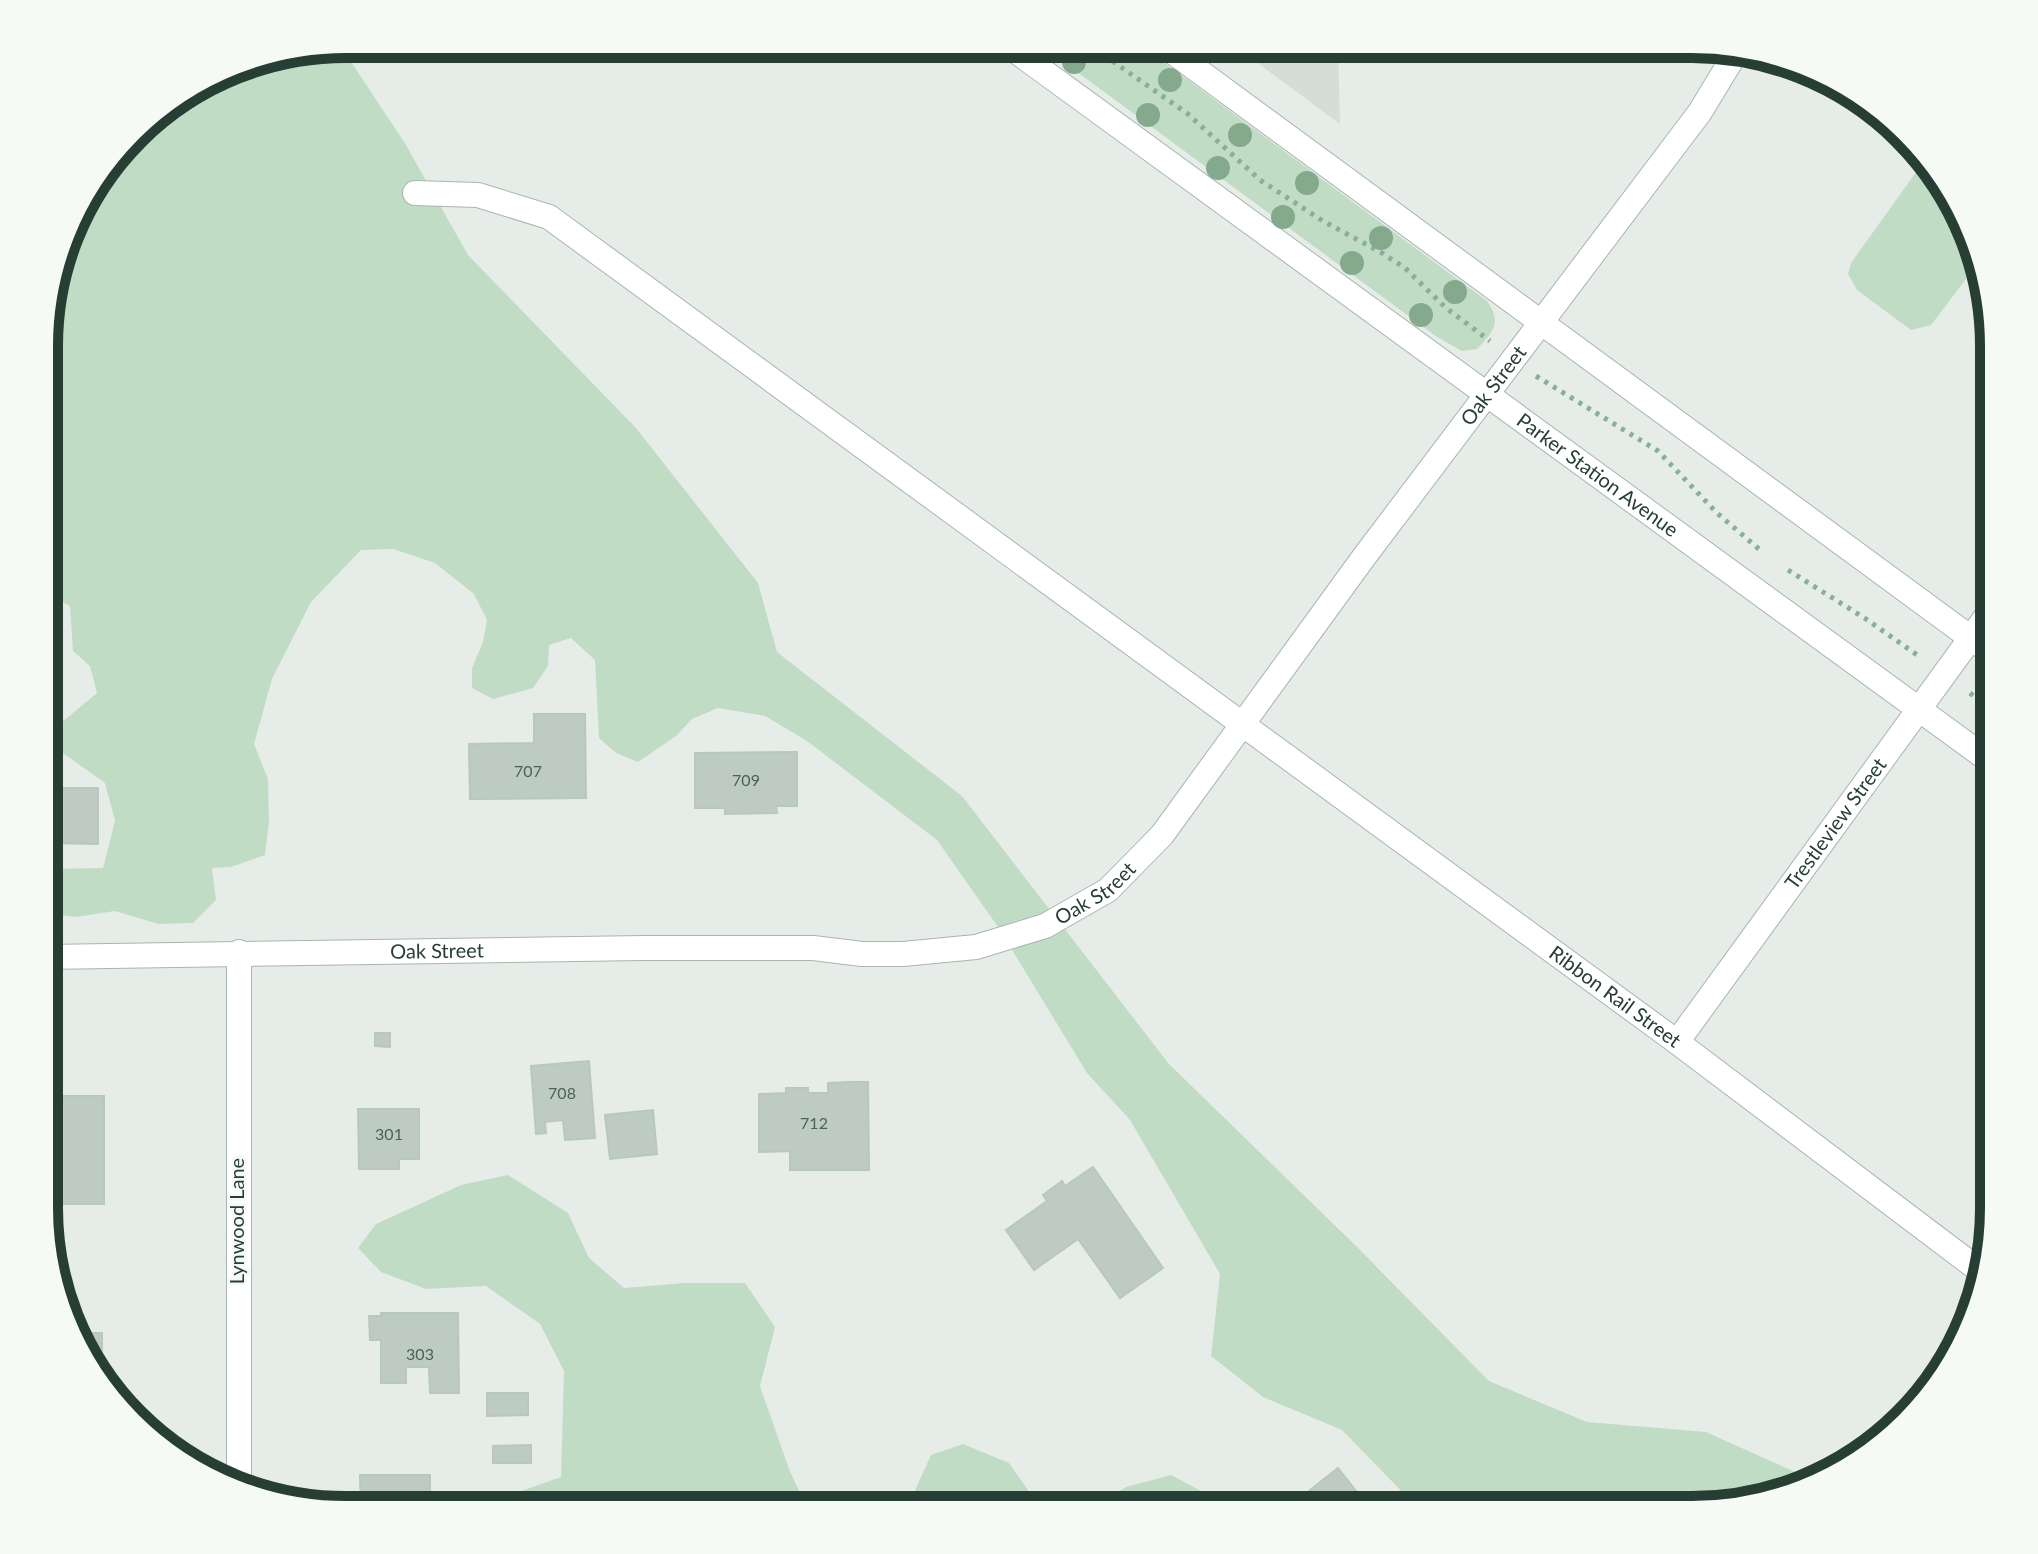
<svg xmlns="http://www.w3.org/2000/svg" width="2038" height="1554" viewBox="0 0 2038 1554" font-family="Lato,sans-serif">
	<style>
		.built { fill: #d4ddd8 }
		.green { fill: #c1dcc4 }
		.building { fill: #becbc4; stroke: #b8c7bf; stroke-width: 2 }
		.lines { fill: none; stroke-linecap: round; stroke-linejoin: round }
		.minor-casing { stroke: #a9b5af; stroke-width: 26 }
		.path { stroke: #89ae9d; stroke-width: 5; stroke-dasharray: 4 6; stroke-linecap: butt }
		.minor { stroke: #fff; stroke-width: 24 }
		.tree { fill: #84a98d }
		.labels { text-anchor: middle; stroke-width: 6; stroke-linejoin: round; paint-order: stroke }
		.number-label { font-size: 16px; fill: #4c6158 }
		.street-label { font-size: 20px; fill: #263e34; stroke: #f6faf7 }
		.rim { fill: none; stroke: #263e34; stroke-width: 10 }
	</style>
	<rect width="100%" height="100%" fill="#e6ede9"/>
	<path class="built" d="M 1232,44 L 1338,44 L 1340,124 Z"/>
	<path class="green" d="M 1039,44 L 1139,44 L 1487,301 C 1502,323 1494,331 1477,349 L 1462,351 L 1437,337 Z
		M 340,45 L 406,145 L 468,255 L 636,428 L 758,583 L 777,652 L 962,796 L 1169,1064 L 1355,1245 L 1489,1381 L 1587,1422 L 1706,1432 L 1815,1481 L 1692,1510 L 1413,1510 L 1415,1505 L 1342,1430 L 1263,1397 L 1211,1356 L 1220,1274 L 1130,1120 L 1087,1073 L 998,927 L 937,840 L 807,741 L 765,716 L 718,708 L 692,719 L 676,736 L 638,762 L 616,753 L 599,738 L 595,660 L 571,638 L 549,645 L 548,666 L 533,688 L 493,699 L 472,688 L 472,668 L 483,642 L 487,620 L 474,594 L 435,563 L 393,549 L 361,550 L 311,602 L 272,679 L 254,744 L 268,779 L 269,823 L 265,855 L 231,867 L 212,868 L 216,900 L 193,923 L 158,924 L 115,911 L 76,917 L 45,913 L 45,869 L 103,868 L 115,821 L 105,783 L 60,751 L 62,722 L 97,693 L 90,666 L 73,651 L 70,606 L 54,597 L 46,597 L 47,306 L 84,195 L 147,119 L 248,60 Z
		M 1924,161 L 1963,213 L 1976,266 L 1931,325 L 1911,330 L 1857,290 L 1848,274 L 1851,263 Z
		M 508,1175 L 568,1213 L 589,1258 L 624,1288 L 685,1283 L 745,1283 L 775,1327 L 760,1386 L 789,1469 L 804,1502 L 860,1507 L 912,1497 L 931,1455 L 963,1444 L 1009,1463 L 1040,1507 L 1058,1510 L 501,1509 L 521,1491 L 561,1477 L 564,1371 L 540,1324 L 486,1286 L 426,1289 L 381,1272 L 358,1248 L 376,1224 L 461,1185 Z
		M 1171,1475 L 1218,1500 L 1227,1510 L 1090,1510 L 1126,1487 Z"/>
	<path class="building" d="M 534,714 L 585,714 L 586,798 L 470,799 L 469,744 L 534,743 Z
		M 797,752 L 797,806 L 776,806 L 777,813 L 725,814 L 725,808 L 695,808 L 695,753 Z
		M 46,788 L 98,788 L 98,844 L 46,843 Z
		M 375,1033 L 390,1033 L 390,1047 L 375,1046 Z
		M 589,1061 L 595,1138 L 565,1140 L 563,1120 L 545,1122 L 546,1133 L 536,1134 L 531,1066 Z
		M 849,1082 L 868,1082 L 869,1170 L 790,1170 L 790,1151 L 759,1152 L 759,1094 L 786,1093 L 786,1088 L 808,1088 L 808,1093 L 828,1093 L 828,1083 Z
		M 45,1096 L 104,1096 L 104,1204 L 45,1204 Z
		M 358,1109 L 419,1109 L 419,1159 L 399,1159 L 399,1169 L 359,1169 Z
		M 653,1110 L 657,1154 L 610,1159 L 605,1115 Z
		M 1093,1167 L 1163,1268 L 1120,1298 L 1078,1239 L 1034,1270 L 1006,1230 L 1047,1201 L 1043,1195 L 1062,1181 L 1065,1186 Z
		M 381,1313 L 458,1313 L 459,1393 L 430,1393 L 429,1367 L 406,1367 L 406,1383 L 381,1383 L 381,1340 L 370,1340 L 369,1316 L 381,1316 Z
		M 73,1333 L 102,1333 L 102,1377 L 75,1342 Z
		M 487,1393 L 528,1393 L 528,1415 L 487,1416 Z
		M 531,1445 L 531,1463 L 493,1463 L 493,1446 Z
		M 1338,1468 L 1371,1510 L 1285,1510 Z
		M 360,1475 L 430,1475 L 430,1509 L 361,1509 Z"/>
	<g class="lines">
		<g class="minor-casing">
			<g id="minor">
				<path id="s1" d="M 1006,44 L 1994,764"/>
				<path d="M 1162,44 L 1994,655"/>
				<path id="s2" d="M 415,193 L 478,195 L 549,217 L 1677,1042 L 1983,1273"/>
				<path id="s3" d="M 45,957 L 644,948 L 813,948 L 862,954 L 903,954 L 976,947 L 1045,926 L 1108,890 L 1162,835 L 1364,557 L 1700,112 L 1737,51"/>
				<path id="s4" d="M 1677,1042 L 1994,606"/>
				<path d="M 239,1489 L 239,952"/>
			</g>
		</g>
		<path class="path" d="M 1088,44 L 1188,114 L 1260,180 L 1323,221 L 1382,253 L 1405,268 L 1446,308 L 1490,341
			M 1536,376 L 1658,451 L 1717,513 L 1760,550
			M 1788,570 L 1866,619 L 1920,657
			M 1970,693 L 1994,713"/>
		<use href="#minor" class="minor"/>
	</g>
	<g class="tree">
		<circle cx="1074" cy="62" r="12"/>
		<circle cx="1170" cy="80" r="12"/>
		<circle cx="1148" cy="115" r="12"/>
		<circle cx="1240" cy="135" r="12"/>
		<circle cx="1218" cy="168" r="12"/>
		<circle cx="1307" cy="183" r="12"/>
		<circle cx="1283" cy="217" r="12"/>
		<circle cx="1381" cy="238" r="12"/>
		<circle cx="1352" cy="263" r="12"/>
		<circle cx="1455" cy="292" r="12"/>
		<circle cx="1421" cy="315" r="12"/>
	</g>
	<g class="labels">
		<g class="number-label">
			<text x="528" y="777">707</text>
			<text x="746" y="786">709</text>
			<text x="562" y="1099">708</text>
			<text x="814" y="1129">712</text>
			<text x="389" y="1140">301</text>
			<text x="420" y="1360">303</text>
		</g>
		<g class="street-label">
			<text dy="7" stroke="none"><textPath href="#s3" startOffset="1712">Oak Street</textPath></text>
			<text dy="7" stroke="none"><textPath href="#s1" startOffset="732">Parker Station Avenue</textPath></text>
			<text dy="7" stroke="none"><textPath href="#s4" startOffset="270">Trestleview Street</textPath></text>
			<text dy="7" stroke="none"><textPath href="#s3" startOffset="1064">Oak Street</textPath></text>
			<text dy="7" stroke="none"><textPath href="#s3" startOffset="392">Oak Street</textPath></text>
			<text dy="7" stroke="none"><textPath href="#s2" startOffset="1458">Ribbon Rail Street</textPath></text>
			<text transform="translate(237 1221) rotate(-90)" y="7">Lynwood Lane</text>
		</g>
	</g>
	<path d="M0 0H2038V1554H0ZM346 58H1692A288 288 0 0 1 1980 346V1208A288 288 0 0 1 1692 1496H346A288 288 0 0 1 58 1208V346A288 288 0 0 1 346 58Z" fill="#f6faf7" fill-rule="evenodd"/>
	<path class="rim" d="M346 58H1692A288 288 0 0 1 1980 346V1208A288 288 0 0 1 1692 1496H346A288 288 0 0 1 58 1208V346A288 288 0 0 1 346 58Z"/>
</svg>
